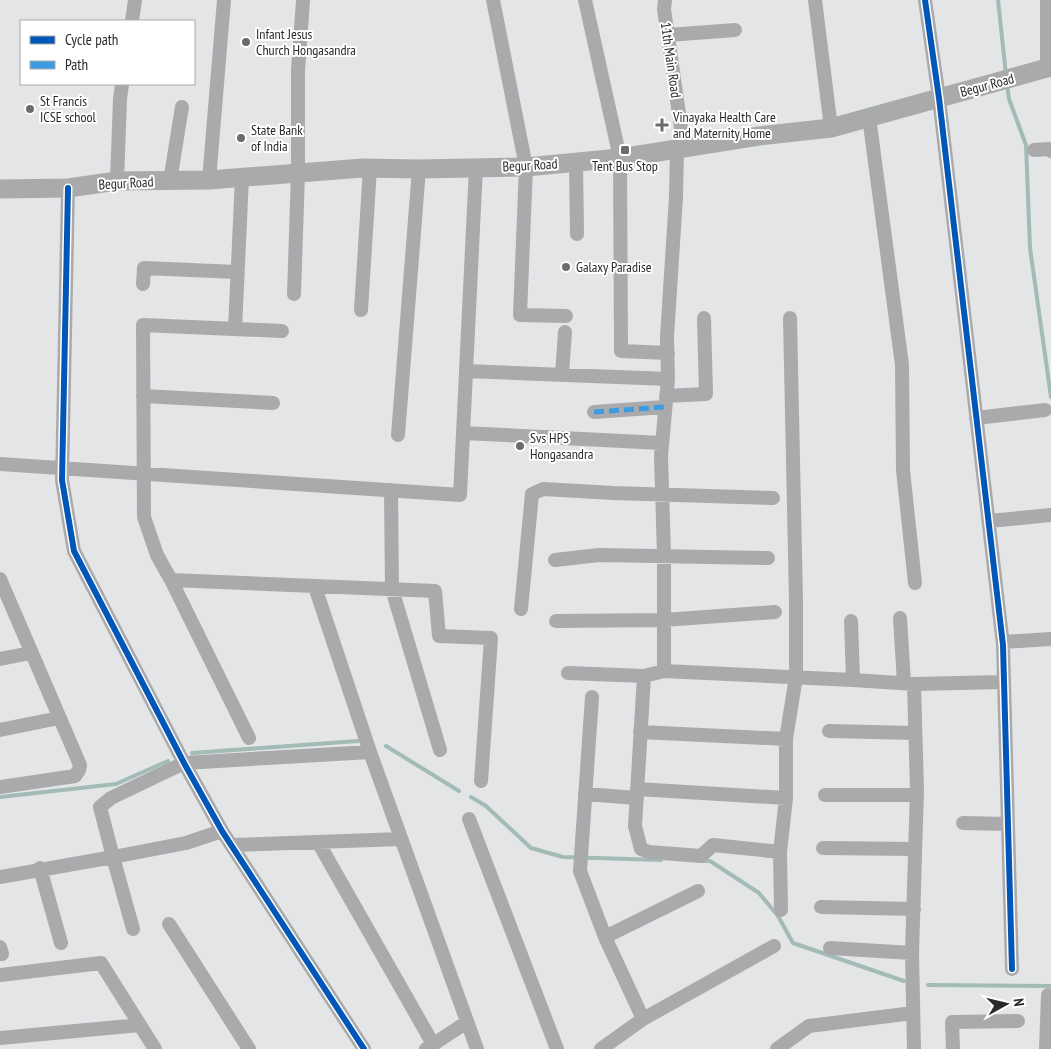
<svg xmlns="http://www.w3.org/2000/svg" width="1051" height="1049" viewBox="0 0 1051 1049" font-family="'PT Sans Narrow',sans-serif">
	<style>
		.lines { fill: none; stroke-linecap: round; stroke-linejoin: round }
		.stream { stroke: #a2bbb5; stroke-width: 4 }
		.street { stroke: #aaaaac; stroke-width: 14 }
		.secondary { stroke: #a8aaab; stroke-width: 19 }
		.quiet { stroke: #3d9ce1; stroke-width: 5; stroke-dasharray: 10 5; stroke-linecap: butt }
		.cycleway-casing { stroke: #fff; stroke-width: 9 }
		.cycleway { stroke: #0057b8; stroke-width: 6 }
		.poi-dot { fill: #696b6d; stroke: #fff; stroke-width: 2 }
		.labels { text-anchor: middle; stroke-width: 4; stroke-linejoin: round; paint-order: stroke }
		.poi-label { font-size: 14px; fill: #282a2b; stroke: #fff; text-anchor: start }
		.street-label { font-size: 14px; fill: #282a2b; stroke: #fff }
	</style>
	<rect width="100%" height="100%" fill="#e3e5e7"/>
	<g class="lines">
		<path class="stream" d="M 998,0 L 1006,75
			M 1007,84 L 1009,99 L 1026,145 L 1030,248 L 1051,397
			M 386,746 L 459,791
			M 192,753 L 358,741
			M 0,797 L 116,784 L 168,761
			M 471,797 L 486,806 L 531,848 L 563,857 L 661,860
			M 701,861 L 710,861 L 759,893 L 778,916 L 793,943 L 904,981
			M 928,985 L 1051,986"/>
		<path class="street" d="M 493,0 L 526,167 L 520,315 L 566,316
			M 585,0 L 620,158 L 621,351 L 668,353
			M 665,0 L 664,9 L 684,149
			M 815,0 L 831,128
			M 925,0 L 939,98 L 1003,645 L 1012,969
			M 132,21 L 135,0
			M 668,35 L 735,30
			M 1047,68 L 1047,0
			M 869,117 L 902,365 L 903,470 L 915,583
			M 1034,150 L 1049,149 L 1051,151
			M 576,162 L 577,234
			M 209,180 L 224,0
			M 117,181 L 120,99 L 122,84
			M 170,181 L 182,107
			M 68,188 L 62,480 L 74,551 L 184,763 L 222,831 L 364,1049
			M 143,284 L 144,268 L 237,272
			M 294,294 L 298,173 L 298,70 L 303,1
			M 361,310 L 370,168
			M 235,329 L 242,178
			M 282,331 L 143,325 L 144,517 L 157,555 L 171,580 L 435,591 L 439,636 L 491,638 L 481,781
			M 466,371 L 668,379
			M 562,375 L 565,332
			M 143,396 L 273,403
			M 666,396 L 706,394 L 704,318
			M 594,412 L 665,407
			M 976,418 L 1045,410
			M 463,433 L 662,443
			M 398,435 L 419,169
			M 0,464 L 460,495 L 476,167
			M 391,490 L 392,589 L 440,750
			M 989,521 L 1051,515
			M 555,560 L 599,555 L 768,558
			M 0,579 L 80,765 L 79,770 L 75,776 L 0,787
			M 171,580 L 249,738
			M 315,587 L 370,752 L 477,1049
			M 521,609 L 532,494 L 543,489 L 613,493 L 773,498
			M 900,618 L 904,683
			M 556,621 L 664,620 L 775,612
			M 851,621 L 853,680
			M 1003,642 L 1051,639
			M 0,659 L 31,653
			M 664,671 L 664,555 L 661,456 L 668,379 L 667,337 L 676,197 L 677,150
			M 568,673 L 644,676
			M 592,697 L 580,871 L 605,937 L 643,1019
			M 0,730 L 59,718
			M 829,731 L 915,733
			M 640,732 L 786,739
			M 637,789 L 786,798
			M 585,794 L 637,798
			M 825,795 L 917,795
			M 469,819 L 557,1049
			M 963,823 L 1008,824
			M 222,831 L 186,843 L 113,857 L 100,807 L 111,798 L 184,763 L 370,752
			M 318,842 L 433,1044
			M 232,845 L 401,839
			M 823,848 L 915,849
			M 780,852 L 713,845 L 701,856 L 649,852 L 641,849 L 635,826 L 644,676 L 664,671 L 853,680 L 914,684 L 1004,682
			M 40,868 L 61,943
			M 0,877 L 113,857 L 133,929
			M 821,907 L 914,909
			M 781,910 L 780,852 L 786,798 L 786,739 L 796,677 L 796,601 L 790,318
			M 169,924 L 249,1049
			M 605,937 L 698,891
			M 0,947 L 2,954
			M 830,948 L 912,953
			M 0,975 L 101,963 L 155,1049
			M 0,1038 L 140,1025
			M 426,1049 L 467,1022
			M 601,1049 L 643,1019 L 774,946
			M 777,1049 L 809,1026 L 913,1013
			M 914,1049 L 912,953 L 917,790 L 914,684
			M 953,1049 L 952,1022 L 1018,1021
			M 1046,1049 L 1048,995"/>
		<path class="secondary" d="M 0,189 L 68,188 L 117,181 L 209,180 L 363,168 L 419,169 L 526,167 L 620,158 L 759,136 L 831,128 L 1051,67"/>
		<path class="quiet" d="M 594,412 L 665,407"/>
		<g class="cycleway-casing">
			<path id="cycleway" d="M 925,0 L 939,98 L 1003,645 L 1012,969
				M 68,188 L 62,480 L 74,551 L 184,763 L 222,831 L 364,1049"/>
		</g>
		<use href="#cycleway" class="cycleway"/>
	</g>
	<g class="poi-dot">
		<circle cx="246" cy="42" r="5"/>
		<circle cx="30" cy="109" r="5"/>
		<path d="M659.5 117.5h5v5h5v5h-5v5h-5v-5h-5v-5h5z"/>
		<circle cx="241" cy="138" r="5"/>
		<rect x="620" y="145" width="10" height="10" rx="2.5"/>
		<circle cx="566" cy="267" r="5"/>
		<circle cx="520" cy="446" r="5"/>
	</g>
	<g class="labels">
		<g class="poi-label">
			<text x="256" y="39">Infant Jesus<tspan x="256" dy="16">Church Hongasandra</tspan></text>
			<text x="40" y="106">St Francis<tspan x="40" dy="16">ICSE school</tspan></text>
			<text x="673" y="122">Vinayaka Health Care<tspan x="673" dy="16">and Maternity Home</tspan></text>
			<text x="251" y="135">State Bank<tspan x="251" dy="16">of India</tspan></text>
			<text x="625" y="171" text-anchor="middle">Tent Bus Stop</text>
			<text x="576" y="272">Galaxy Paradise</text>
			<text x="530" y="443">Svs HPS<tspan x="530" dy="16">Hongasandra</tspan></text>
		</g>
		<g class="street-label">
			<text transform="translate(671 60) rotate(82)" y="5">11th Main Road</text>
			<text transform="translate(987 85) rotate(-15)" y="5">Begur Road</text>
			<text transform="translate(530 165) rotate(-3)" y="5">Begur Road</text>
			<text transform="translate(126 183) rotate(-3)" y="5">Begur Road</text>
		</g>
	</g>
	<rect x="20" y="20" width="175" height="65" fill="#ffffff" stroke="#a9aaaa"/>
	<rect x="30" y="36" width="25" height="8" fill="#0057b8" stroke="#a9aaaa"/>
	<text x="65" y="45" font-size="15" fill="#282a2b">Cycle path</text>
	<rect x="30" y="61" width="25" height="8" fill="#3d9ce1" stroke="#a9aaaa"/>
	<text x="65" y="70" font-size="15" fill="#282a2b">Path</text>
	<g transform="translate(1006 1004) rotate(82)" stroke="#ffffff" stroke-width="4" paint-order="stroke">
	<path d="M0-4L9 19L0 12L-9 19Z" fill="#282a2b"/>
	<text y="-8" font-size="14" font-weight="bold" text-anchor="middle" fill="#282a2b">N</text>
	</g>
</svg>
